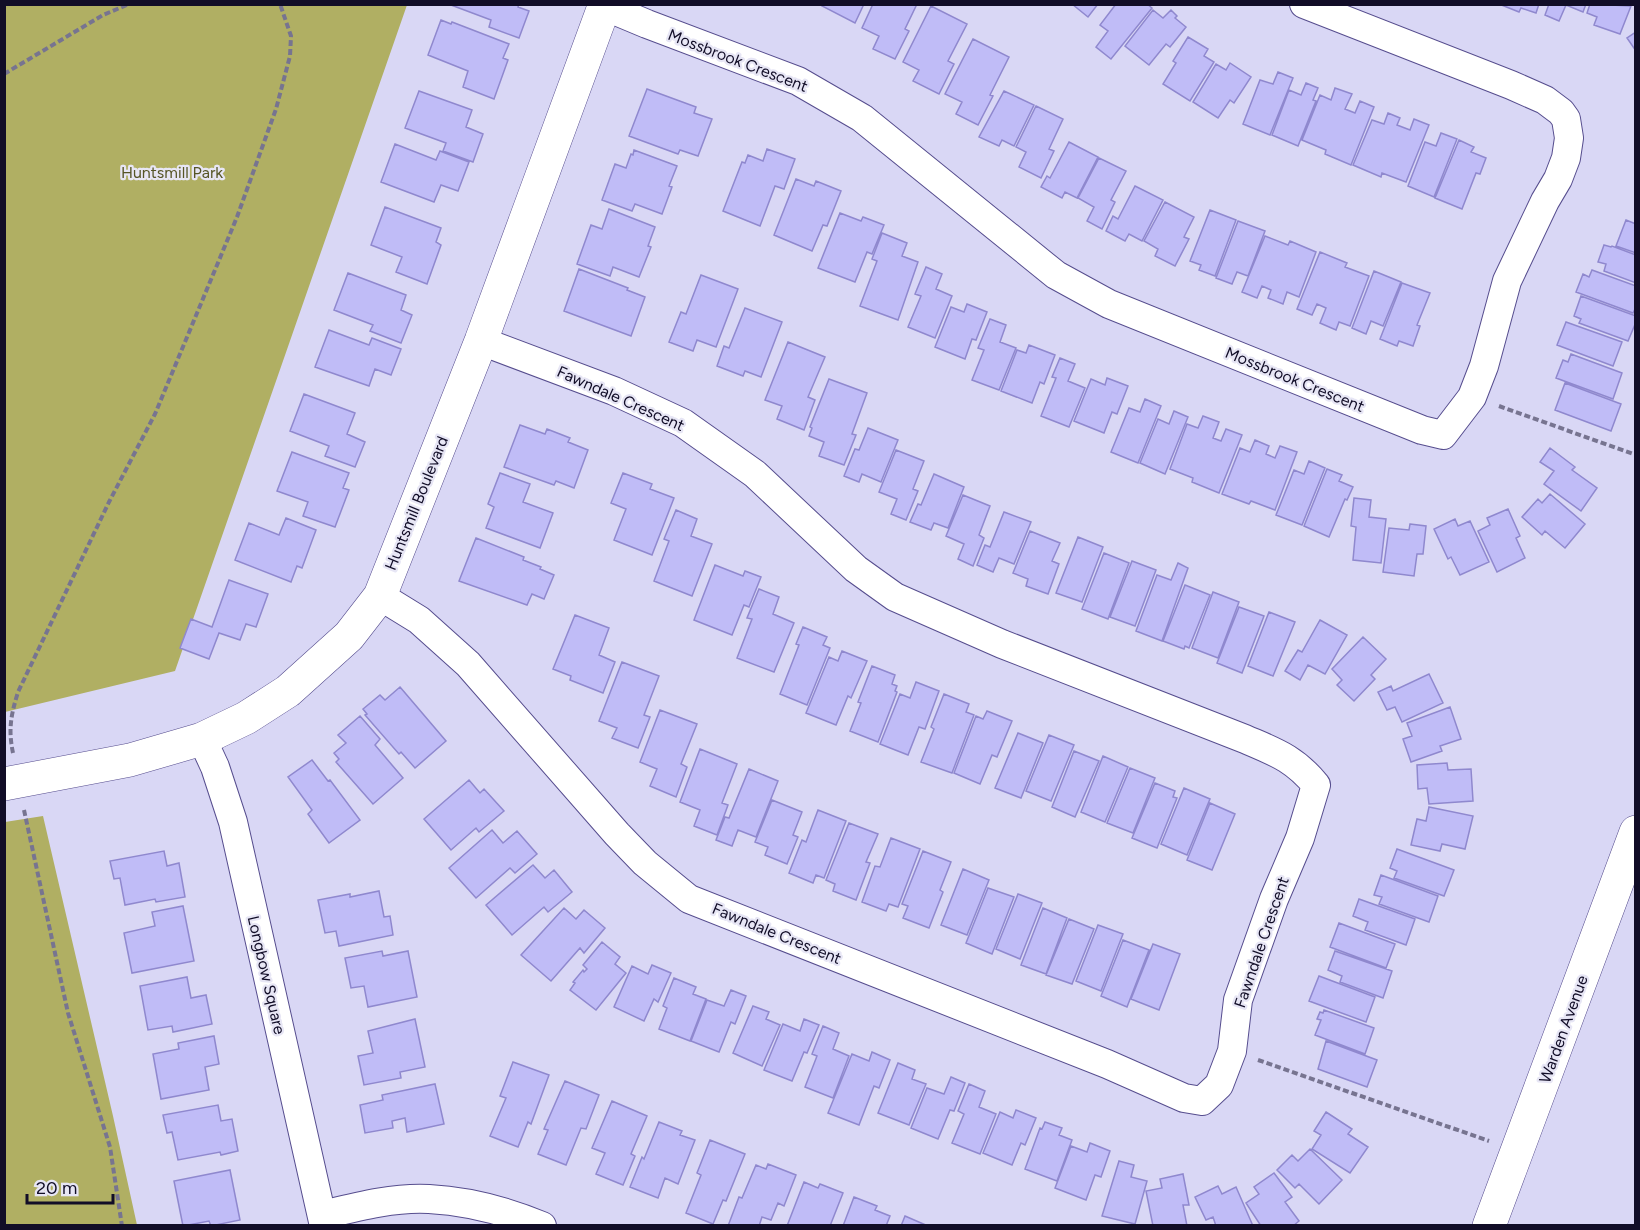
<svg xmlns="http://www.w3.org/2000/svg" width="1640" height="1230" viewBox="0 0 1640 1230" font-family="Figtree,sans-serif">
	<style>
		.green { fill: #b0af63 }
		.building { fill: #c0bcf7; stroke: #8f88ce; stroke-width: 1.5 }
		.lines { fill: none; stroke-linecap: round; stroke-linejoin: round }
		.street-casing { stroke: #564d8e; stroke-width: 30 }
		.secondary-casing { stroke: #564d8e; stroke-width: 34 }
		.path { stroke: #777490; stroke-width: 4; stroke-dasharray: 6 3; stroke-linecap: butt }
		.street { stroke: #fff; stroke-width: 28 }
		.secondary { stroke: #fff; stroke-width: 33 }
		.labels { text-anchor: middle; stroke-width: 4.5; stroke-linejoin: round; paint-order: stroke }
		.street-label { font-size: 16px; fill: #110d27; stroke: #e7e6f5 }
		.park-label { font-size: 16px; fill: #565526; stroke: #e7e6f5 }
	</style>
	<rect width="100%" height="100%" fill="#d9d7f5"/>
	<path class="green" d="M 5,5 L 407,5 L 175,671 L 5,712 Z
		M 43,816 L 113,1116 L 137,1225 L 5,1225 L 5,822 Z"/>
	<path class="building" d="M 519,4 L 518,7 L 529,11 L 519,38 L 489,27 L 491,20 L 451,5 Z
		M 823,4 L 864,4 L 855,23 L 822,6 Z
		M 873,4 L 917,4 L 905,29 L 909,31 L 895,59 L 873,49 L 879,36 L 862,28 Z
		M 1072,4 L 1098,4 L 1088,17 Z
		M 1116,4 L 1147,4 L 1152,8 L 1111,59 L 1096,47 L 1108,31 L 1100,25 Z
		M 1499,4 L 1539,4 L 1536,13 L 1521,8 L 1519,12 Z
		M 1549,4 L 1586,4 L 1583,12 L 1566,5 L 1559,21 L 1545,15 Z
		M 1590,4 L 1631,6 L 1620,34 L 1594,25 L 1597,17 L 1587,13 Z
		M 931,6 L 967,24 L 948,61 L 954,64 L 939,94 L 913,81 L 919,70 L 903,62 Z
		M 1153,10 L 1163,18 L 1171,10 L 1177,16 L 1175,18 L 1186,27 L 1170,47 L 1166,44 L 1149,65 L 1125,46 Z
		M 441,20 L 451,24 L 452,22 L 509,44 L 503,58 L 508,60 L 494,99 L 463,87 L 468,71 L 428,55 Z
		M 1636,32 L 1636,51 L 1627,38 Z
		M 1188,37 L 1208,49 L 1204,56 L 1214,62 L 1190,101 L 1163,84 L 1176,63 L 1173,61 Z
		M 973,39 L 1009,57 L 990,95 L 993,96 L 978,125 L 956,114 L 962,102 L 945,94 Z
		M 1230,63 L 1251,77 L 1234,103 L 1230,100 L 1218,118 L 1193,102 L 1216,64 L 1226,70 Z
		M 1278,72 L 1293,78 L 1270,135 L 1243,124 L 1260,80 L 1273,84 Z
		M 1306,83 L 1318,88 L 1313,100 L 1316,101 L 1298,146 L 1272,135 L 1289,90 L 1301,95 Z
		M 1335,88 L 1352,94 L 1345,109 L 1355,113 L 1360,101 L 1374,107 L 1351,165 L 1325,154 L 1326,150 L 1302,140 L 1320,95 L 1331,100 Z
		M 647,89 L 696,107 L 694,113 L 712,119 L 698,156 L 680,150 L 678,154 L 629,136 Z
		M 419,91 L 472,110 L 466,127 L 483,134 L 473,162 L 443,151 L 446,143 L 405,128 Z
		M 1004,91 L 1034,105 L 1014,146 L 1002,140 L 999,146 L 979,137 Z
		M 1036,106 L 1063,119 L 1049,149 L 1054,151 L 1041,178 L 1019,167 L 1026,152 L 1016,147 Z
		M 1388,113 L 1400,118 L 1397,125 L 1410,130 L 1414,119 L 1429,125 L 1406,182 L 1382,173 L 1381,177 L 1353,165 L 1372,120 L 1384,124 Z
		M 1441,133 L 1457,139 L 1434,197 L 1408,186 L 1425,142 L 1436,146 Z
		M 1459,140 L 1474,147 L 1471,152 L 1486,158 L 1480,174 L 1476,173 L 1462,209 L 1435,198 Z
		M 1069,142 L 1098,157 L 1077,198 L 1065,192 L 1062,198 L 1041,187 L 1047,176 L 1050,178 Z
		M 395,144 L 436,160 L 440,151 L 469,162 L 458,191 L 441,185 L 434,202 L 381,182 Z
		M 767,149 L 795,159 L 784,189 L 775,186 L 760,226 L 723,211 L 742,162 L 745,163 L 748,155 L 763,161 Z
		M 634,150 L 677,166 L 669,186 L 672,187 L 662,214 L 635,204 L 632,211 L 602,200 L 615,164 L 626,168 L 631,154 L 633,155 Z
		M 1099,158 L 1126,171 L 1111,200 L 1115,202 L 1102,229 L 1087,221 L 1094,207 L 1078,198 Z
		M 796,179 L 814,186 L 816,181 L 841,191 L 827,226 L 823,225 L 812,251 L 774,235 Z
		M 1135,186 L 1163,200 L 1142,241 L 1129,234 L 1125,241 L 1106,231 L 1113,216 L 1118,219 Z
		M 1165,202 L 1194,217 L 1184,237 L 1189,239 L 1175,266 L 1155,256 L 1158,249 L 1144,241 Z
		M 385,207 L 441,228 L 436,242 L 441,245 L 427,284 L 396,272 L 402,257 L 371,245 Z
		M 609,209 L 655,227 L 648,246 L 651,247 L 639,277 L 613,267 L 610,276 L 577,264 L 591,225 L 602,229 Z
		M 1210,210 L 1236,220 L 1215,276 L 1199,270 L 1201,265 L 1190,261 Z
		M 840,213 L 861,221 L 863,217 L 884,225 L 872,254 L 867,252 L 855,282 L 818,268 Z
		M 1626,220 L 1636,224 L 1636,253 L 1616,246 Z
		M 1238,221 L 1265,231 L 1248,276 L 1237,272 L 1232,284 L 1216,278 Z
		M 882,233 L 907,243 L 902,256 L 918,262 L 898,320 L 860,306 L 877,261 L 872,259 Z
		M 1265,236 L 1288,245 L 1290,241 L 1316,252 L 1299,297 L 1287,292 L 1283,304 L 1268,298 L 1271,290 L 1262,286 L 1257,298 L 1242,292 Z
		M 1604,245 L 1611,247 L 1612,246 L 1636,255 L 1636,283 L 1604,271 L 1606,264 L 1598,262 Z
		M 1320,252 L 1347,263 L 1345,267 L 1369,276 L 1350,326 L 1339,322 L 1336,330 L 1320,323 L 1326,308 L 1317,304 L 1312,315 L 1297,309 Z
		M 926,267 L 942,274 L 936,289 L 952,296 L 935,338 L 908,327 L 921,296 L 915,294 Z
		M 579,269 L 628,288 L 627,290 L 645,297 L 631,336 L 564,311 Z
		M 1592,270 L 1636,286 L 1636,307 L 1633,313 L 1576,292 L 1583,274 L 1589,277 Z
		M 1374,271 L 1401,282 L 1383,326 L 1371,321 L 1366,334 L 1352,328 Z
		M 348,273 L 406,295 L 401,310 L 412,315 L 401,343 L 370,331 L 373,325 L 334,310 Z
		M 701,275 L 738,289 L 716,347 L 697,340 L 693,351 L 669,342 L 681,312 L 686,314 Z
		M 1402,283 L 1430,293 L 1417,325 L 1420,326 L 1413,346 L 1399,341 L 1397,346 L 1380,339 Z
		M 1581,296 L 1636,316 L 1636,322 L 1628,341 L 1579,323 L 1581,319 L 1574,316 Z
		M 967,304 L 987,312 L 976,340 L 972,339 L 965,359 L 935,347 L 951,307 L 964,312 Z
		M 745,308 L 782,322 L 761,377 L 745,371 L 743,376 L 717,366 L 724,346 L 729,348 Z
		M 990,319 L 1006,325 L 1000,342 L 1016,348 L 999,390 L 972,380 L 984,350 L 978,348 Z
		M 1566,322 L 1622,342 L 1613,366 L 1557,345 Z
		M 329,330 L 369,345 L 372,338 L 401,349 L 391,375 L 375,369 L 369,386 L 315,367 Z
		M 788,342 L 825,357 L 808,397 L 815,400 L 804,430 L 777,419 L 782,406 L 765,400 Z
		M 1029,345 L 1055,355 L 1044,384 L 1040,382 L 1032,403 L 1001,391 L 1017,350 L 1026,353 Z
		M 1571,354 L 1622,373 L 1613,399 L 1556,378 L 1563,360 L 1568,362 Z
		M 1060,358 L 1075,364 L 1068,381 L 1085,388 L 1069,427 L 1041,416 L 1056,378 L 1052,377 Z
		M 1107,378 L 1128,386 L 1117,414 L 1112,412 L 1104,433 L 1074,421 L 1091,379 L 1105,385 Z
		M 829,379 L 867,393 L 852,434 L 856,435 L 844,465 L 819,456 L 824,442 L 809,436 L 812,428 L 810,427 Z
		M 1565,383 L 1621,404 L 1611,431 L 1555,410 Z
		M 304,394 L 355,413 L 347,434 L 365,442 L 355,467 L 325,456 L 329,446 L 290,431 Z
		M 1145,399 L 1161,406 L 1138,463 L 1111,452 L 1129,408 L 1140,412 Z
		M 1174,411 L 1188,417 L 1165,474 L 1140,463 L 1158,419 L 1169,424 Z
		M 1203,416 L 1219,422 L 1213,438 L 1221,441 L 1226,429 L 1242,435 L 1219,493 L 1192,482 L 1193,478 L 1170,469 L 1187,424 L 1198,428 Z
		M 520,425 L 545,434 L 547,429 L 570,438 L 568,442 L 588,450 L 574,488 L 556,481 L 554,485 L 504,467 Z
		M 868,428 L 898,440 L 881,482 L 862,474 L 859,482 L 844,476 L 855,449 L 859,450 Z
		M 1255,440 L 1269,446 L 1266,454 L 1275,458 L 1280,446 L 1297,452 L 1275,510 L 1251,501 L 1249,504 L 1222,494 L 1240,448 L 1250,452 Z
		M 1550,448 L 1575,467 L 1572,470 L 1597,488 L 1581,511 L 1544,484 L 1554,471 L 1540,462 Z
		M 896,450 L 924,461 L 913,489 L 918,491 L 906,520 L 891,514 L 897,499 L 879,492 Z
		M 292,452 L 349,473 L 343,488 L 349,490 L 335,527 L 303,516 L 308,502 L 277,491 Z
		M 1309,461 L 1325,468 L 1302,525 L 1276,515 L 1294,470 L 1304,474 Z
		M 1327,469 L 1342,475 L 1339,481 L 1353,487 L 1347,500 L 1345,499 L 1329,537 L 1304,526 Z
		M 500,473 L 530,484 L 523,502 L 553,513 L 540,548 L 486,528 L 494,507 L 488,504 Z
		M 623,473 L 652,484 L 650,489 L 674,498 L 652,555 L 614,540 L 626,509 L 611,503 Z
		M 934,474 L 964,487 L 948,528 L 934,523 L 931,530 L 910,522 L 918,504 L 921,505 Z
		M 1550,494 L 1585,524 L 1565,548 L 1545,531 L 1542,535 L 1522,517 L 1538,499 L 1542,503 Z
		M 963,495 L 990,506 L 979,535 L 984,538 L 973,566 L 958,559 L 964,544 L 946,536 Z
		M 1354,498 L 1371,500 L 1369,517 L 1386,519 L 1381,563 L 1353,560 L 1356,527 L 1351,526 Z
		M 1508,509 L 1520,536 L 1516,538 L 1525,558 L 1497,572 L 1478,531 L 1490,525 L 1487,518 Z
		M 676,510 L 697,519 L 691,536 L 712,544 L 692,596 L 654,581 L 669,541 L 664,539 Z
		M 1004,512 L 1031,522 L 1014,564 L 999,558 L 993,572 L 977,565 L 985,545 L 990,547 Z
		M 286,518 L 316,530 L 302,568 L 297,566 L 291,582 L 235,560 L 249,523 L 279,535 Z
		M 1455,519 L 1458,526 L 1470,521 L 1489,562 L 1460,575 L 1451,557 L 1448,559 L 1434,529 Z
		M 1410,524 L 1426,526 L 1423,554 L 1417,554 L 1414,576 L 1383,572 L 1389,528 L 1409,530 Z
		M 1030,531 L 1060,543 L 1052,561 L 1059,564 L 1048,594 L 1026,586 L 1028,579 L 1013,573 Z
		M 1078,537 L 1103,547 L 1082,602 L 1056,593 Z
		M 476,538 L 524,557 L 523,560 L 541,567 L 540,569 L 554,575 L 544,599 L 532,594 L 527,605 L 459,581 Z
		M 1104,553 L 1129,563 L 1108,619 L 1082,609 Z
		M 1132,561 L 1156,570 L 1135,626 L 1110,617 Z
		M 1178,563 L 1188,568 L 1162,641 L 1136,631 L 1157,575 L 1171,580 Z
		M 715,565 L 743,576 L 745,571 L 761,577 L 749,607 L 744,605 L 732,635 L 694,620 Z
		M 229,580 L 268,594 L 256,627 L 246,624 L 240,640 L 219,633 L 209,659 L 180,648 L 191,619 L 212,627 Z
		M 1185,585 L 1210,595 L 1189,648 L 1185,646 L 1184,649 L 1163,641 Z
		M 759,589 L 779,597 L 773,614 L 794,623 L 774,672 L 737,658 L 752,619 L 747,618 Z
		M 1213,592 L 1239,602 L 1218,658 L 1192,648 Z
		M 1239,607 L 1264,616 L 1242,673 L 1217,663 Z
		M 1269,612 L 1295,622 L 1273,676 L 1248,666 Z
		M 575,615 L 609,628 L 599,655 L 615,662 L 603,693 L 570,680 L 571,676 L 553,669 Z
		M 1320,620 L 1347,635 L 1325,674 L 1308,665 L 1300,680 L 1285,671 L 1298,650 L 1302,652 Z
		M 803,627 L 827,637 L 823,645 L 830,648 L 807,705 L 780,694 L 799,645 L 796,644 Z
		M 1363,637 L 1386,659 L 1371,675 L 1375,679 L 1354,701 L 1337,685 L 1342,680 L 1332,669 Z
		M 842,651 L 867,661 L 851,698 L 848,696 L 836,725 L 806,713 L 829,657 L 838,661 Z
		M 622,662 L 659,676 L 644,715 L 650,717 L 638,748 L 612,738 L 617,728 L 599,721 Z
		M 872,666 L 895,675 L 892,684 L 897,686 L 895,691 L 897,692 L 878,742 L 850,731 L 861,703 L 858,702 Z
		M 1429,674 L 1443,703 L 1402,722 L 1395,707 L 1387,710 L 1378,692 L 1391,686 L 1393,691 Z
		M 916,682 L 939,691 L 925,729 L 919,727 L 908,755 L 880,744 L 900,694 L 910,698 Z
		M 400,687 L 446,741 L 415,768 L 401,752 L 399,754 L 365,715 L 367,714 L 363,709 L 380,695 L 385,700 Z
		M 944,694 L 969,704 L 966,712 L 974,715 L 952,773 L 921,762 L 934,729 L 931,727 Z
		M 1450,707 L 1461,739 L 1440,746 L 1442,751 L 1411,762 L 1403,739 L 1412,736 L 1407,723 Z
		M 660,710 L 697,724 L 681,764 L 687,767 L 676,797 L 650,786 L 657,769 L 640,762 Z
		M 987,711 L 1012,721 L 997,757 L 992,755 L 980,784 L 954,773 L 976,716 L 983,719 Z
		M 360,716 L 380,739 L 375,745 L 403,778 L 373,804 L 336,762 L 339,759 L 334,753 L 346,743 L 338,735 Z
		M 1018,733 L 1043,743 L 1021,798 L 995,788 Z
		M 1049,735 L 1074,745 L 1051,801 L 1026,791 Z
		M 700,749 L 737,764 L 722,803 L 728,805 L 717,835 L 694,826 L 700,810 L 680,802 Z
		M 1074,751 L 1099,761 L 1075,817 L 1052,807 Z
		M 1103,756 L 1128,767 L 1105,822 L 1081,812 Z
		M 312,760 L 328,781 L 330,780 L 360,820 L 329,843 L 308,814 L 312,810 L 288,777 Z
		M 1447,763 L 1448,770 L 1471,769 L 1473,801 L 1429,804 L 1427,788 L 1418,789 L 1417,765 Z
		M 1130,768 L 1155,778 L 1133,833 L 1107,823 Z
		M 749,769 L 778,781 L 756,837 L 738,830 L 732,846 L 716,840 L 725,817 L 729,818 Z
		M 469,780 L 480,793 L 484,789 L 504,811 L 479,832 L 476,828 L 451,850 L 424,819 Z
		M 1155,783 L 1175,791 L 1173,797 L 1177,798 L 1157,848 L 1132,838 Z
		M 1184,788 L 1210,799 L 1187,855 L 1161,844 Z
		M 772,800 L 802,812 L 793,835 L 798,837 L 787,864 L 765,855 L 768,847 L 755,842 Z
		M 1210,803 L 1235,814 L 1212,870 L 1187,860 Z
		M 1429,807 L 1473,816 L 1465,849 L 1442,844 L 1440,851 L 1411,845 L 1417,819 L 1426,821 Z
		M 818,810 L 846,821 L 824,878 L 816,875 L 813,883 L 789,873 L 802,840 L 806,842 Z
		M 849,823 L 878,834 L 866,862 L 870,863 L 856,900 L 833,891 L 835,884 L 826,880 Z
		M 492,830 L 503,843 L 517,831 L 537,854 L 515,873 L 510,868 L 476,898 L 449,868 Z
		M 891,838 L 920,849 L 898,907 L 889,904 L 886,911 L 862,902 L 875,866 L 880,867 Z
		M 1397,849 L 1454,870 L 1444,896 L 1394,878 L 1397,871 L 1390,868 Z
		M 164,851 L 167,866 L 179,863 L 185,897 L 156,902 L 155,899 L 125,905 L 120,878 L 114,879 L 110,861 Z
		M 923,851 L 951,862 L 940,890 L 943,892 L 929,928 L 903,918 L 908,906 L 902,904 Z
		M 533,865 L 545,878 L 554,870 L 572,892 L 548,912 L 544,907 L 512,935 L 486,905 Z
		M 963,869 L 989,880 L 967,935 L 941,925 Z
		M 1381,875 L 1438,896 L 1429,922 L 1379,904 L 1382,897 L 1374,895 Z
		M 988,888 L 1014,897 L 992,954 L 966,943 Z
		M 379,891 L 384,917 L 390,916 L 393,935 L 339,946 L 336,931 L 325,933 L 318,900 L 350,894 L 350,897 Z
		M 1018,894 L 1042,903 L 1020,959 L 996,949 Z
		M 1359,899 L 1415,919 L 1406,945 L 1365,930 L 1368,922 L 1353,916 Z
		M 183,906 L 194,961 L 132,973 L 124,933 L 155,926 L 152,912 Z
		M 564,908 L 576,919 L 584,910 L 605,928 L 584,953 L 580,948 L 551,981 L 521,955 Z
		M 1043,908 L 1067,918 L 1046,974 L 1021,965 Z
		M 1069,919 L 1094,929 L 1072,984 L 1046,975 Z
		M 1339,923 L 1395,944 L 1386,968 L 1330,947 Z
		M 1098,925 L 1123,934 L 1101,991 L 1076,981 Z
		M 1123,940 L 1149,950 L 1127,1007 L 1101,996 Z
		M 602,942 L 620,957 L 615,964 L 626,973 L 596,1010 L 570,990 L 575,983 L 573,982 L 583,970 L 584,972 L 587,969 L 583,965 Z
		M 1153,944 L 1180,954 L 1159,1010 L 1131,999 Z
		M 382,951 L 383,956 L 408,951 L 417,997 L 368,1007 L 364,986 L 351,988 L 345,958 Z
		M 1335,951 L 1392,971 L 1383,998 L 1340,982 L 1342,976 L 1328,970 Z
		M 652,965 L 671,973 L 658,1002 L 654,999 L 644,1021 L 614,1007 L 632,966 L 648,974 Z
		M 1319,976 L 1375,997 L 1366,1022 L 1309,1001 Z
		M 187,977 L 191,998 L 206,995 L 212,1024 L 173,1032 L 172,1026 L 148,1030 L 140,986 Z
		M 674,978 L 696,987 L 693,994 L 706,999 L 690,1041 L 659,1029 L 667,1008 L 663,1006 Z
		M 731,990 L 746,996 L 735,1024 L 731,1022 L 719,1052 L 691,1041 L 707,1000 L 724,1006 Z
		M 753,1006 L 769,1012 L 766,1019 L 780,1025 L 762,1066 L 733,1053 Z
		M 1324,1010 L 1374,1028 L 1365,1054 L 1315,1035 L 1321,1020 L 1317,1019 L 1320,1012 L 1323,1013 Z
		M 415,1019 L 425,1067 L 400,1072 L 401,1078 L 364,1085 L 358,1056 L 373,1053 L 368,1031 Z
		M 804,1019 L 819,1025 L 807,1053 L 804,1052 L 792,1081 L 764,1070 L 783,1024 L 800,1031 Z
		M 823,1026 L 839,1033 L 833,1049 L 849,1056 L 833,1098 L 805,1087 L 817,1056 L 812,1054 Z
		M 214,1036 L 219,1064 L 205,1067 L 209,1090 L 161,1099 L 153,1054 L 179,1049 L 178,1043 Z
		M 1326,1041 L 1377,1060 L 1367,1087 L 1318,1069 Z
		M 872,1052 L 890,1060 L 879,1088 L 874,1086 L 859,1125 L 828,1113 L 852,1054 L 869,1061 Z
		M 513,1062 L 549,1075 L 531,1124 L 528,1122 L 518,1147 L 490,1136 L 506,1098 L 500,1096 Z
		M 898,1063 L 915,1070 L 912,1079 L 926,1084 L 909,1125 L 878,1113 Z
		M 951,1077 L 965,1083 L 954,1111 L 950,1110 L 938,1139 L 911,1128 L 927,1088 L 944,1094 Z
		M 565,1081 L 599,1095 L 586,1129 L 581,1128 L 566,1165 L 538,1154 L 548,1130 L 544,1129 Z
		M 435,1084 L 444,1124 L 407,1132 L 405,1118 L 392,1121 L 393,1128 L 365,1133 L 360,1105 L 383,1100 L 382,1095 Z
		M 969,1084 L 985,1091 L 979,1107 L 996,1114 L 980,1154 L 952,1143 L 964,1114 L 958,1111 Z
		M 612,1101 L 647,1116 L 631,1154 L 635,1156 L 623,1185 L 596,1174 L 605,1153 L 592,1148 Z
		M 218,1105 L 221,1121 L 232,1119 L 238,1151 L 221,1155 L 220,1152 L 178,1160 L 172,1132 L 167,1133 L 163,1115 Z
		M 1016,1110 L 1036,1118 L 1025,1145 L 1021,1143 L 1012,1165 L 983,1153 L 1000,1112 L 1013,1118 Z
		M 1326,1112 L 1352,1129 L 1348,1134 L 1368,1147 L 1350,1173 L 1312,1149 L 1321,1135 L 1314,1131 Z
		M 659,1122 L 682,1131 L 680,1135 L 695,1140 L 678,1184 L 665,1178 L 658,1198 L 630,1187 L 642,1157 L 644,1159 Z
		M 1045,1122 L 1062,1128 L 1059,1135 L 1072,1140 L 1057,1181 L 1025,1169 L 1040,1128 L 1042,1129 Z
		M 710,1140 L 745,1154 L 726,1201 L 723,1200 L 713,1224 L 686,1213 L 701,1175 L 697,1173 Z
		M 1090,1143 L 1110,1151 L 1101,1177 L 1095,1175 L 1086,1200 L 1055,1188 L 1071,1146 L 1087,1152 Z
		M 1310,1149 L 1342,1180 L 1319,1204 L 1299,1184 L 1295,1188 L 1277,1170 L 1292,1155 L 1298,1161 Z
		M 1119,1161 L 1134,1165 L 1131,1177 L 1147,1181 L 1135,1224 L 1102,1216 Z
		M 768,1164 L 796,1175 L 784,1206 L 778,1203 L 771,1220 L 762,1217 L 759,1226 L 728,1226 L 739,1197 L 742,1198 L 756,1165 L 766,1169 Z
		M 230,1170 L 240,1220 L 211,1226 L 209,1221 L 183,1226 L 174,1181 Z
		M 1274,1173 L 1292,1197 L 1285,1202 L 1299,1221 L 1293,1226 L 1261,1226 L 1246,1203 L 1259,1194 L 1254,1187 Z
		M 1183,1174 L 1189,1205 L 1183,1205 L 1187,1226 L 1153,1226 L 1146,1191 L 1162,1188 L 1160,1179 Z
		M 804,1182 L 818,1188 L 820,1184 L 843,1193 L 830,1226 L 787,1226 Z
		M 1218,1186 L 1222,1194 L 1236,1187 L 1253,1226 L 1216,1226 L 1213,1217 L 1206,1220 L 1195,1197 Z
		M 854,1197 L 877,1206 L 875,1210 L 890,1216 L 886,1226 L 843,1226 Z
		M 905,1216 L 928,1226 L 901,1226 Z"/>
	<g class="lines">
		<g class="street-casing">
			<path id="street" d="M 604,6 L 647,24 L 798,81 L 862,118 L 1056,275 L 1109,304 L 1422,430 L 1443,435 L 1472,397 L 1484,366 L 1507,281 L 1545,201 L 1558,179 L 1566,158 L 1569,138 L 1566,119 L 1561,112 L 1545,100 L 1511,85 L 1304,4
				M 380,596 L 419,620 L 468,664 L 617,834 L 645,863 L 689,899 L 1107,1064 L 1184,1098 L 1202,1101 L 1219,1085 L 1232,1051 L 1238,1000 L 1274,899 L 1300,838 L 1316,785 C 1294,758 1275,752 1245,739 L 1002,644 L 895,597 L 856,569 L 755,474 L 683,423 L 614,391 L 481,341
				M 202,739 L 215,767 L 233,822 L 324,1226
				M 323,1215 C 356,1207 394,1197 429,1199 C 467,1201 506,1211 542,1226"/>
		</g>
		<g class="secondary-casing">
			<path id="secondary" d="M 4,784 L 130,760 L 202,739 L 246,718 L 288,691 L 349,636 L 380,596 L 481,341 L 605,4
				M 1489,1226 L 1636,832"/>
		</g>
		<path class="path" d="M 4,74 L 103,15 L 129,4
			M 1499,406 L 1636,455
			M 13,753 C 8,729 11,715 18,692 L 109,502 L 155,414 L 237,217 L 276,109 L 290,56 L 291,36 L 280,4
			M 24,810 L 68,1013 L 110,1147 L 122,1226
			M 1258,1060 L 1489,1141"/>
		<use href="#street" class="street"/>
		<use href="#secondary" class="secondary"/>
	</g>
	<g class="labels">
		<g class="street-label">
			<text transform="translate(738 60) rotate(21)" y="6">Mossbrook Crescent</text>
			<text transform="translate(1295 379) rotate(22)" y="6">Mossbrook Crescent</text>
			<text transform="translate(621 398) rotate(24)" y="6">Fawndale Crescent</text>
			<text transform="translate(416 503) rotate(-68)" y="6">Huntsmill Boulevard</text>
			<text transform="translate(777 933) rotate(22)" y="6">Fawndale Crescent</text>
			<text transform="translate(1261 942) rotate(-71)" y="6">Fawndale Crescent</text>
			<text transform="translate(267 975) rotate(77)" y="6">Longbow Square</text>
			<text transform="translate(1563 1029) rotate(-70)" y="6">Warden Avenue</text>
		</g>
		<g class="park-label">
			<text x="172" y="178">Huntsmill Park</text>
		</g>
	</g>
	<rect width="1640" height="1230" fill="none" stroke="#110d27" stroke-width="12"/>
	<path d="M27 1194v9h86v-9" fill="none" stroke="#110d27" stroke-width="3"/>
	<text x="36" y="1194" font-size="18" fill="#110d27" stroke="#e7e6f5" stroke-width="4.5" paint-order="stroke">20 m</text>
</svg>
